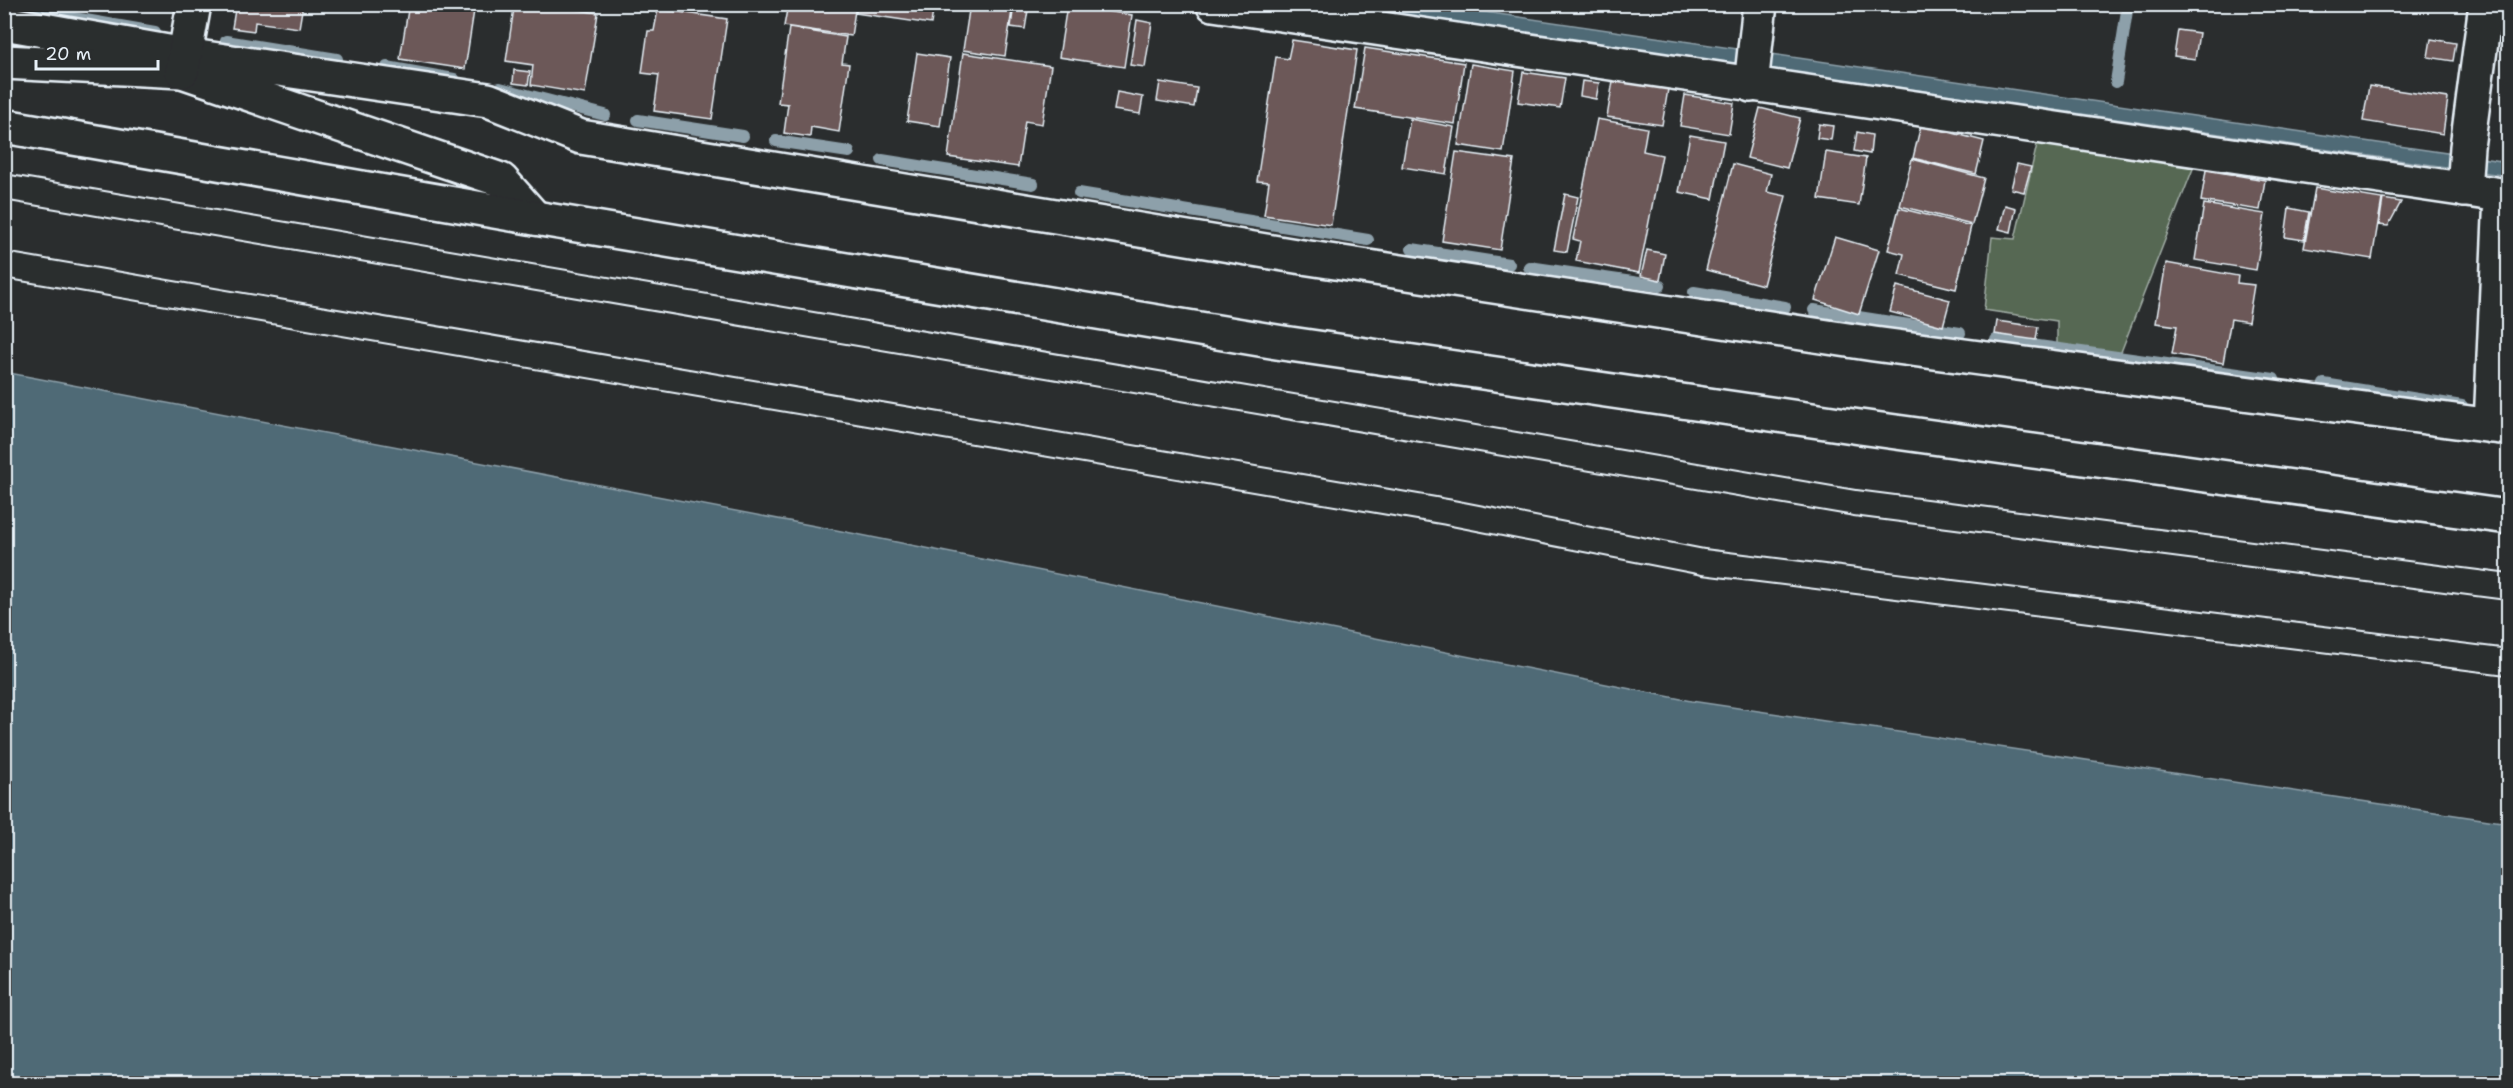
<svg xmlns="http://www.w3.org/2000/svg" width="2513" height="1088" viewBox="0 0 2513 1088" font-family="'Shantell Sans',sans-serif">
	<style>
		.green { fill: #576852; stroke: #a0aca5; stroke-width: 1.5 }
		.water { fill: #506a76; stroke: #8da0aa; stroke-width: 1.5 }
		.lines { fill: none; stroke-linecap: round; stroke-linejoin: round }
		.stream { stroke: #8da0aa; stroke-width: 12 }
		.building { fill: #6c5958; stroke: #e8f1f8; stroke-width: 1.5 }
		.service-casing { stroke: #e8f1f8; stroke-width: 28 }
		.minor-casing { stroke: #e8f1f8; stroke-width: 38 }
		.tertiary-casing { stroke: #e8f1f8; stroke-width: 38 }
		.service { stroke: #2a2d2e; stroke-width: 24 }
		.minor { stroke: #2a2d2e; stroke-width: 33 }
		.tertiary { stroke: #2a2d2e; stroke-width: 33 }
	</style>
	<rect width="100%" height="100%" fill="#2a2d2e"/>
	<filter id="ink" filterUnits="userSpaceOnUse"><feTurbulence type="fractalNoise" baseFrequency=".0167" numOctaves="2"/><feDisplacementMap in="SourceGraphic" scale="12" xChannelSelector="R" yChannelSelector="G"/><feConvolveMatrix kernelMatrix="1 2 1 2 8 2 1 2 1" color-interpolation-filters="sRGB"/></filter>
	<g filter="url(#ink)">
		<path class="green" d="M 2038,140 L 2194,166 L 2119,357 L 2057,349 L 2057,321 L 1984,310 L 1992,237 L 2015,239 Z"/>
		<path class="water" d="M 1334,5 L 1437,5 L 2508,162 L 2508,176 Z
			M 4,372 L 836,530 L 1691,701 L 2508,823 L 2508,1083 L 5,1083 Z"/>
		<g class="lines">
			<path class="stream" d="M 4,6 L 155,32
				M 226,41 L 337,59
				M 387,67 L 454,79
				M 2116,82 L 2128,4
				M 500,88 L 605,115
				M 638,120 L 743,136
				M 776,141 L 849,152
				M 882,160 L 1033,184
				M 1079,193 L 1368,240
				M 1412,249 L 1509,264
				M 1529,267 L 1660,286
				M 1694,292 L 1785,307
				M 1814,310 L 1960,333
				M 1996,340 L 2274,379
				M 2324,384 L 2462,406"/>
		</g>
		<path class="building" d="M 236,4 L 303,4 L 299,28 L 255,22 L 254,31 L 232,28 Z
			M 409,4 L 475,4 L 465,69 L 400,59 Z
			M 528,4 L 543,4 L 598,13 L 585,94 L 531,85 L 533,65 L 506,61 L 514,8 L 527,10 Z
			M 672,4 L 698,4 L 697,8 Z
			M 788,4 L 856,4 L 851,36 L 784,26 Z
			M 857,4 L 934,4 L 931,24 L 856,13 Z
			M 970,4 L 1013,4 L 1005,56 L 963,50 Z
			M 1014,4 L 1029,4 L 1025,29 L 1011,27 Z
			M 1067,5 L 1132,15 L 1124,67 L 1059,57 Z
			M 658,9 L 727,19 L 712,119 L 654,111 L 659,75 L 642,73 L 648,31 L 654,31 Z
			M 1137,20 L 1152,23 L 1145,67 L 1130,65 Z
			M 789,28 L 846,37 L 842,63 L 849,64 L 839,132 L 811,127 L 810,137 L 784,133 L 788,104 L 778,103 Z
			M 2178,30 L 2199,33 L 2195,59 L 2174,56 Z
			M 2431,39 L 2456,43 L 2453,61 L 2428,57 Z
			M 1292,40 L 1357,50 L 1331,225 L 1264,215 L 1269,182 L 1257,181 L 1276,57 L 1288,59 Z
			M 1365,48 L 1464,63 L 1455,124 L 1355,109 Z
			M 917,53 L 950,58 L 940,126 L 907,121 Z
			M 963,53 L 1051,66 L 1042,124 L 1025,121 L 1018,167 L 948,157 Z
			M 1471,64 L 1515,71 L 1503,152 L 1458,145 Z
			M 514,70 L 530,72 L 528,85 L 513,83 Z
			M 1523,72 L 1565,78 L 1560,108 L 1518,102 Z
			M 1582,81 L 1599,83 L 1596,99 L 1580,96 Z
			M 1613,81 L 1668,89 L 1662,125 L 1607,117 Z
			M 1160,82 L 1197,88 L 1194,107 L 1157,101 Z
			M 2369,86 L 2448,98 L 2443,134 L 2363,121 Z
			M 1117,92 L 1143,97 L 1140,114 L 1114,110 Z
			M 1685,95 L 1734,103 L 1729,134 L 1680,126 Z
			M 1760,108 L 1800,118 L 1787,168 L 1747,158 Z
			M 1410,119 L 1454,127 L 1446,174 L 1402,167 Z
			M 1597,119 L 1647,128 L 1643,151 L 1662,155 L 1639,273 L 1576,261 L 1580,241 L 1573,239 Z
			M 1819,124 L 1833,126 L 1831,140 L 1817,138 Z
			M 1921,125 L 1984,141 L 1976,174 L 1913,158 Z
			M 1857,132 L 1872,135 L 1870,154 L 1854,151 Z
			M 1690,135 L 1724,141 L 1713,199 L 1679,192 Z
			M 1456,152 L 1514,160 L 1500,250 L 1442,241 Z
			M 1826,152 L 1866,158 L 1859,205 L 1819,199 Z
			M 1912,159 L 1984,178 L 1972,224 L 1900,206 Z
			M 1733,164 L 1771,174 L 1767,192 L 1786,196 L 1763,285 L 1706,270 Z
			M 2017,164 L 2031,167 L 2024,192 L 2011,189 Z
			M 2206,170 L 2265,180 L 2260,210 L 2201,201 Z
			M 2315,188 L 2382,199 L 2372,259 L 2304,248 Z
			M 1565,194 L 1578,197 L 1567,252 L 1554,250 Z
			M 2383,199 L 2401,202 L 2388,226 L 2379,225 Z
			M 2204,204 L 2265,214 L 2256,270 L 2195,260 Z
			M 2005,205 L 2016,208 L 2011,232 L 1999,229 Z
			M 1899,208 L 1971,226 L 1956,289 L 1899,275 L 1904,254 L 1888,250 Z
			M 2289,208 L 2309,212 L 2304,240 L 2285,237 Z
			M 1835,237 L 1879,250 L 1859,314 L 1815,300 Z
			M 1647,250 L 1665,254 L 1660,280 L 1641,276 Z
			M 2166,263 L 2238,276 L 2237,283 L 2254,285 L 2248,322 L 2231,319 L 2223,363 L 2172,354 L 2177,326 L 2156,323 Z
			M 1897,286 L 1950,300 L 1943,326 L 1890,312 Z
			M 1997,321 L 2038,327 L 2036,340 L 1995,334 Z"/>
		<g class="lines">
			<g class="service-casing">
				<path id="service" d="M 4,187 L 1855,503 L 2508,587
					M 4,265 L 1447,512 L 1703,562 L 2508,662"/>
			</g>
			<g class="minor-casing">
				<path id="minor" d="M 1213,4 L 2508,196
					M 4,23 L 185,55 L 488,100 L 581,137 L 1296,256 L 1874,344 L 2508,428
					M 4,62 L 182,71 L 501,180 L 535,218
					M 1751,85 L 1760,4
					M 2464,190 L 2467,147 L 2486,4
					M 2491,426 L 2501,195"/>
			</g>
			<g class="tertiary-casing">
				<path id="tertiary" d="M 182,71 L 194,4
					M 4,126 L 535,218 L 1283,343 L 1860,427 L 2508,517"/>
			</g>
			<use href="#service" class="service"/>
			<use href="#minor" class="minor"/>
			<use href="#tertiary" class="tertiary"/>
		</g>
	</g>
	<rect width="2513" height="1088" fill="none" stroke="#2a2d2e" stroke-width="24"/>
	<rect x="12" y="12" width="2489" height="1064" fill="none" stroke="#e8f1f8" stroke-width="2" filter="url(#ink)"/>
	<path d="M36 60v9h122v-9" fill="none" stroke="#e8f1f8" stroke-width="3"/>
	<text x="45" y="60" font-size="18" fill="#e8f1f8" stroke="#2a2d2e" stroke-width="4.5" paint-order="stroke">20 m</text>
</svg>
